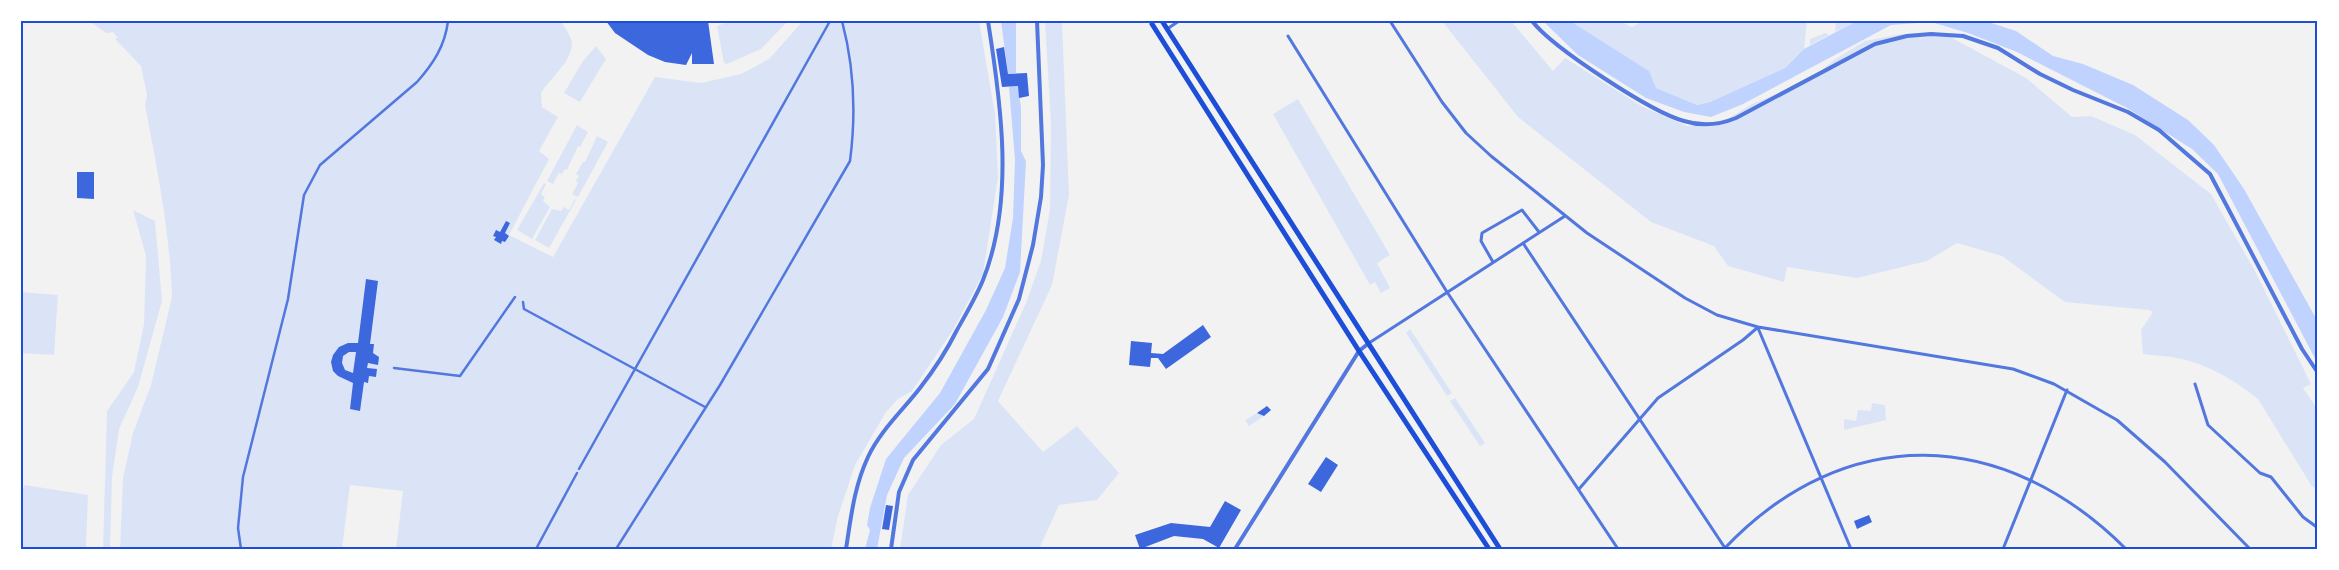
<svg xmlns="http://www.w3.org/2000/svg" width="2339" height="570" viewBox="0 0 2339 570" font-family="'Varela Round',sans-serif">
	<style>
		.green { fill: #dbe4f7 }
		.water { fill: #bfd3fe }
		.building { fill: #3d67dc; fill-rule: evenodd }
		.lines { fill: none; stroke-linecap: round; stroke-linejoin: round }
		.pedestrian { stroke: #5277de; stroke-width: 2.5 }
		.minor { stroke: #5277de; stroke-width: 3 }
		.tertiary { stroke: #5277de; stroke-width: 4 }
		.primary { stroke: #1d4ed8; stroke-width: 5 }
		.neatline { fill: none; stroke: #1d4ed8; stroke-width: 2 }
	</style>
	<rect width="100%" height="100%" fill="#f2f2f2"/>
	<path class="green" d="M 89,21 L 561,21 C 564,27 569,33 571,39 C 577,57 550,78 541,93 L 542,107 L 558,117 L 539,151 L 549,159 L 509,235 L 553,257 L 655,77 L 701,83 L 741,74 L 769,59 L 803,21 L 979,21 L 995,114 L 998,177 L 983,274 L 953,330 L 912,391 L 898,399 L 886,412 L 855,465 L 838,516 L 831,549 L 396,549 L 403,491 L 350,485 L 342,549 L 120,549 L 123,478 L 133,433 L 151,385 L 172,297 C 170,233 157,168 145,105 L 147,95 L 141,66 L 115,39 L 118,38 L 113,32 L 106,33 Z
		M 730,21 L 788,21 L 761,49 L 727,64 L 724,63 L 717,26 Z
		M 1045,21 L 1062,21 L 1069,195 L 1052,285 L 998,401 L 1043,452 L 1077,426 L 1119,473 L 1097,500 L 1059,505 L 1039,549 L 900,549 L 908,495 L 941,445 L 974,419 L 1026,303 L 1041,261 L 1050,209 L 1051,124 Z
		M 1442,21 L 1511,21 L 1553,71 L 1565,58 L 1643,107 L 1687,126 L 1709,124 L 1729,118 L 1752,104 L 1810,80 L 1834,60 L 1865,41 L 1901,34 L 1943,33 L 2026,78 L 2072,117 L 2091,116 L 2135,135 L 2211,194 L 2256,273 L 2311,384 L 2303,388 L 2318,410 L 2318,491 L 2311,485 L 2258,399 C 2239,383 2210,366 2186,360 C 2172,356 2157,356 2143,354 L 2141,330 L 2153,312 L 2149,310 L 2065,302 L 2002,256 L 1957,243 L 1927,261 L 1857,278 L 1787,267 L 1784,282 L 1728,266 L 1714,246 L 1651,222 L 1518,117 Z
		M 1570,21 L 1620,21 L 1632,27 L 1643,21 L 1807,21 L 1804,49 L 1785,68 L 1710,102 L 1697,105 L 1656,88 L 1648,71 Z
		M 1836,21 L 1857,21 L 1835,32 Z
		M 1825,33 L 1829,35 L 1810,45 L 1810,39 Z
		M 596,46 L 606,59 L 580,102 L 564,93 L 583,61 Z
		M 1298,99 L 1390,255 L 1377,263 L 1390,288 L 1381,293 L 1375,282 L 1370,285 L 1273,114 Z
		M 577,125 L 588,132 L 580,147 L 578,146 L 567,170 L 565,169 L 562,174 L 559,173 L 553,184 L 547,181 Z
		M 597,136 L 608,142 L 578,197 L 572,194 L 578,183 L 576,181 L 579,176 L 576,174 L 583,162 L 585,162 Z
		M 544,183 L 546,184 L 541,194 L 545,197 L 543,201 L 550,207 L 532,239 L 517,230 Z
		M 575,199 L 576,200 L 549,248 L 535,240 L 552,209 L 561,211 L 564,207 L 569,210 Z
		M 133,210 L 155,221 L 162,301 L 138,387 L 119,429 L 112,477 L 110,549 L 103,549 L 107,411 L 134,372 L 144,324 L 146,256 Z
		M 21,292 L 58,295 L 54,355 L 21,353 Z
		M 1410,329 L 1452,393 L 1447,396 L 1406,333 Z
		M 1455,398 L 1485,443 L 1480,446 L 1450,401 Z
		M 1872,403 L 1885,405 L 1886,420 L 1844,430 L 1844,419 L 1856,421 L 1858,410 L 1871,411 Z
		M 1257,413 L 1264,416 L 1249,426 L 1245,420 Z
		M 25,485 L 88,495 L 86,549 L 21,549 L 21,493 Z"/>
	<path class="water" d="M 1001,21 L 1016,21 L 1016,73 L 1008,74 Z
		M 1543,21 L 1570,21 L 1649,71 L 1656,88 L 1697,105 L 1710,102 L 1785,68 L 1804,49 L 1857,21 L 1985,21 L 2016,31 L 2053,56 L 2083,64 L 2133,85 L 2188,120 L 2214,145 L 2244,189 L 2318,322 L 2318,364 L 2218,174 L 2192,149 L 2127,108 L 2017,52 L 1968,33 L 1931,22 L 1891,25 L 1743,104 L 1711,117 L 1684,112 L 1646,98 L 1578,55 Z
		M 1018,86 L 1021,108 L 1021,151 L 1026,161 L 1020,272 L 1003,317 L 955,404 L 904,458 L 887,495 L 877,549 L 865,549 L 870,530 L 867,525 L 870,508 L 886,459 L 940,393 L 986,310 L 1005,268 L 1013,218 L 1015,160 L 1009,87 Z"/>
	<path class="building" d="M 606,21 L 708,21 L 714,64 L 692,64 L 692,53 L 686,65 L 665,62 L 648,55 L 615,33 Z
		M 1004,47 L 1008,74 L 1027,73 L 1029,96 L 1019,98 L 1018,86 L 1002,87 L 996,49 Z
		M 77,172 L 94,172 L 94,199 L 77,198 Z
		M 506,221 L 510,223 L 505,233 L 509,236 L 505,242 L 502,241 L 501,244 L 494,240 L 496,237 L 493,236 L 496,230 L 500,232 Z
		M 366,279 L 378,281 L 370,344 L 374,344 L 373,353 L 379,357 L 378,365 L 368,363 L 367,368 L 377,369 L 376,377 L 369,376 L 368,383 L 364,382 L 360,411 L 350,409 L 353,383 L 338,376 L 333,371 L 331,362 L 333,355 L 339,347 L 348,343 L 358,343 ZM 349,352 L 356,352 L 353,373 L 345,370 L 342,363 L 343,356 Z
		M 1203,325 L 1211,337 L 1166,369 L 1158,358 L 1151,358 L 1150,367 L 1129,365 L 1131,341 L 1152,343 L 1151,353 L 1163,354 Z
		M 1267,406 L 1271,410 L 1264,416 L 1257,413 Z
		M 1326,457 L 1338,465 L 1321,492 L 1308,484 Z
		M 1225,501 L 1241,510 L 1219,548 L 1203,539 L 1174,536 L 1140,549 L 1135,535 L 1171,523 L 1210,527 Z
		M 886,505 L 893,506 L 889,530 L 882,529 Z
		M 1869,515 L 1872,522 L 1857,529 L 1854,521 Z"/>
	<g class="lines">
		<path class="pedestrian" d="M 523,302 L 524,309 L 705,407
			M 394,368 L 460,376 L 515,297
			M 579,469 L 830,21
			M 241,549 L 238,528 L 243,477 L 288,299 L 304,195 L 320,165 L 417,82 C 433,64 445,46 448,21
			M 536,549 L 577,473
			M 616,549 L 720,385 L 850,161 C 856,115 854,66 842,21"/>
		<path class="minor" d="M 1390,21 L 1442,102 L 1466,133 L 1491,156 L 1587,233 L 1685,298 L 1717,315 L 1758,327 L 2013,369 L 2054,384 L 2117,420 L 2165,462 L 2250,549
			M 1167,29 L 1179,21
			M 1288,36 L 1447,292 L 1618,549
			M 1523,243 L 1725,548
			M 1493,262 L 1481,241 L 1482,233 L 1522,210 L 1539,232
			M 1758,328 L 1851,549
			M 1369,343 L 1565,216
			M 2195,384 L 2208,425 L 2260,473 L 2271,477 L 2303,517 L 2318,528
			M 1579,489 L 1658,398 L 1743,340 L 1757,328
			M 1724,549 C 1845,421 2004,427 2126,549
			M 2003,549 L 2067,390"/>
		<path class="tertiary" d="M 1532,21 C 1553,48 1651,112 1684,121 C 1703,127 1719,125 1736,118 L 1875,44 L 1907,36 L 1931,34 L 1963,36 L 1998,48 L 2040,74 L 2073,90 L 2128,112 L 2159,130 L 2210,174 L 2302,349 L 2318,373
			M 846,549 C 851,517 854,487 868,457 C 880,431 903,410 920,388 C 934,370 947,350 957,330 C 966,314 976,297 983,280 C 1015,200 1001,103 988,21
			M 891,549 L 899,492 L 913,460 L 988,369 L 1019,299 L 1033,245 L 1041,197 L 1043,165 L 1037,21
			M 1235,549 L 1359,351 L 1369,343"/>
		<path class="primary" d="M 1162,21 L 1500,549
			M 1152,24 L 1359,351 L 1489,549"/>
	</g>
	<rect width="2339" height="570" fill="none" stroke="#ffffff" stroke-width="45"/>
	<rect x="22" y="22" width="2294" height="526" class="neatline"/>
</svg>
